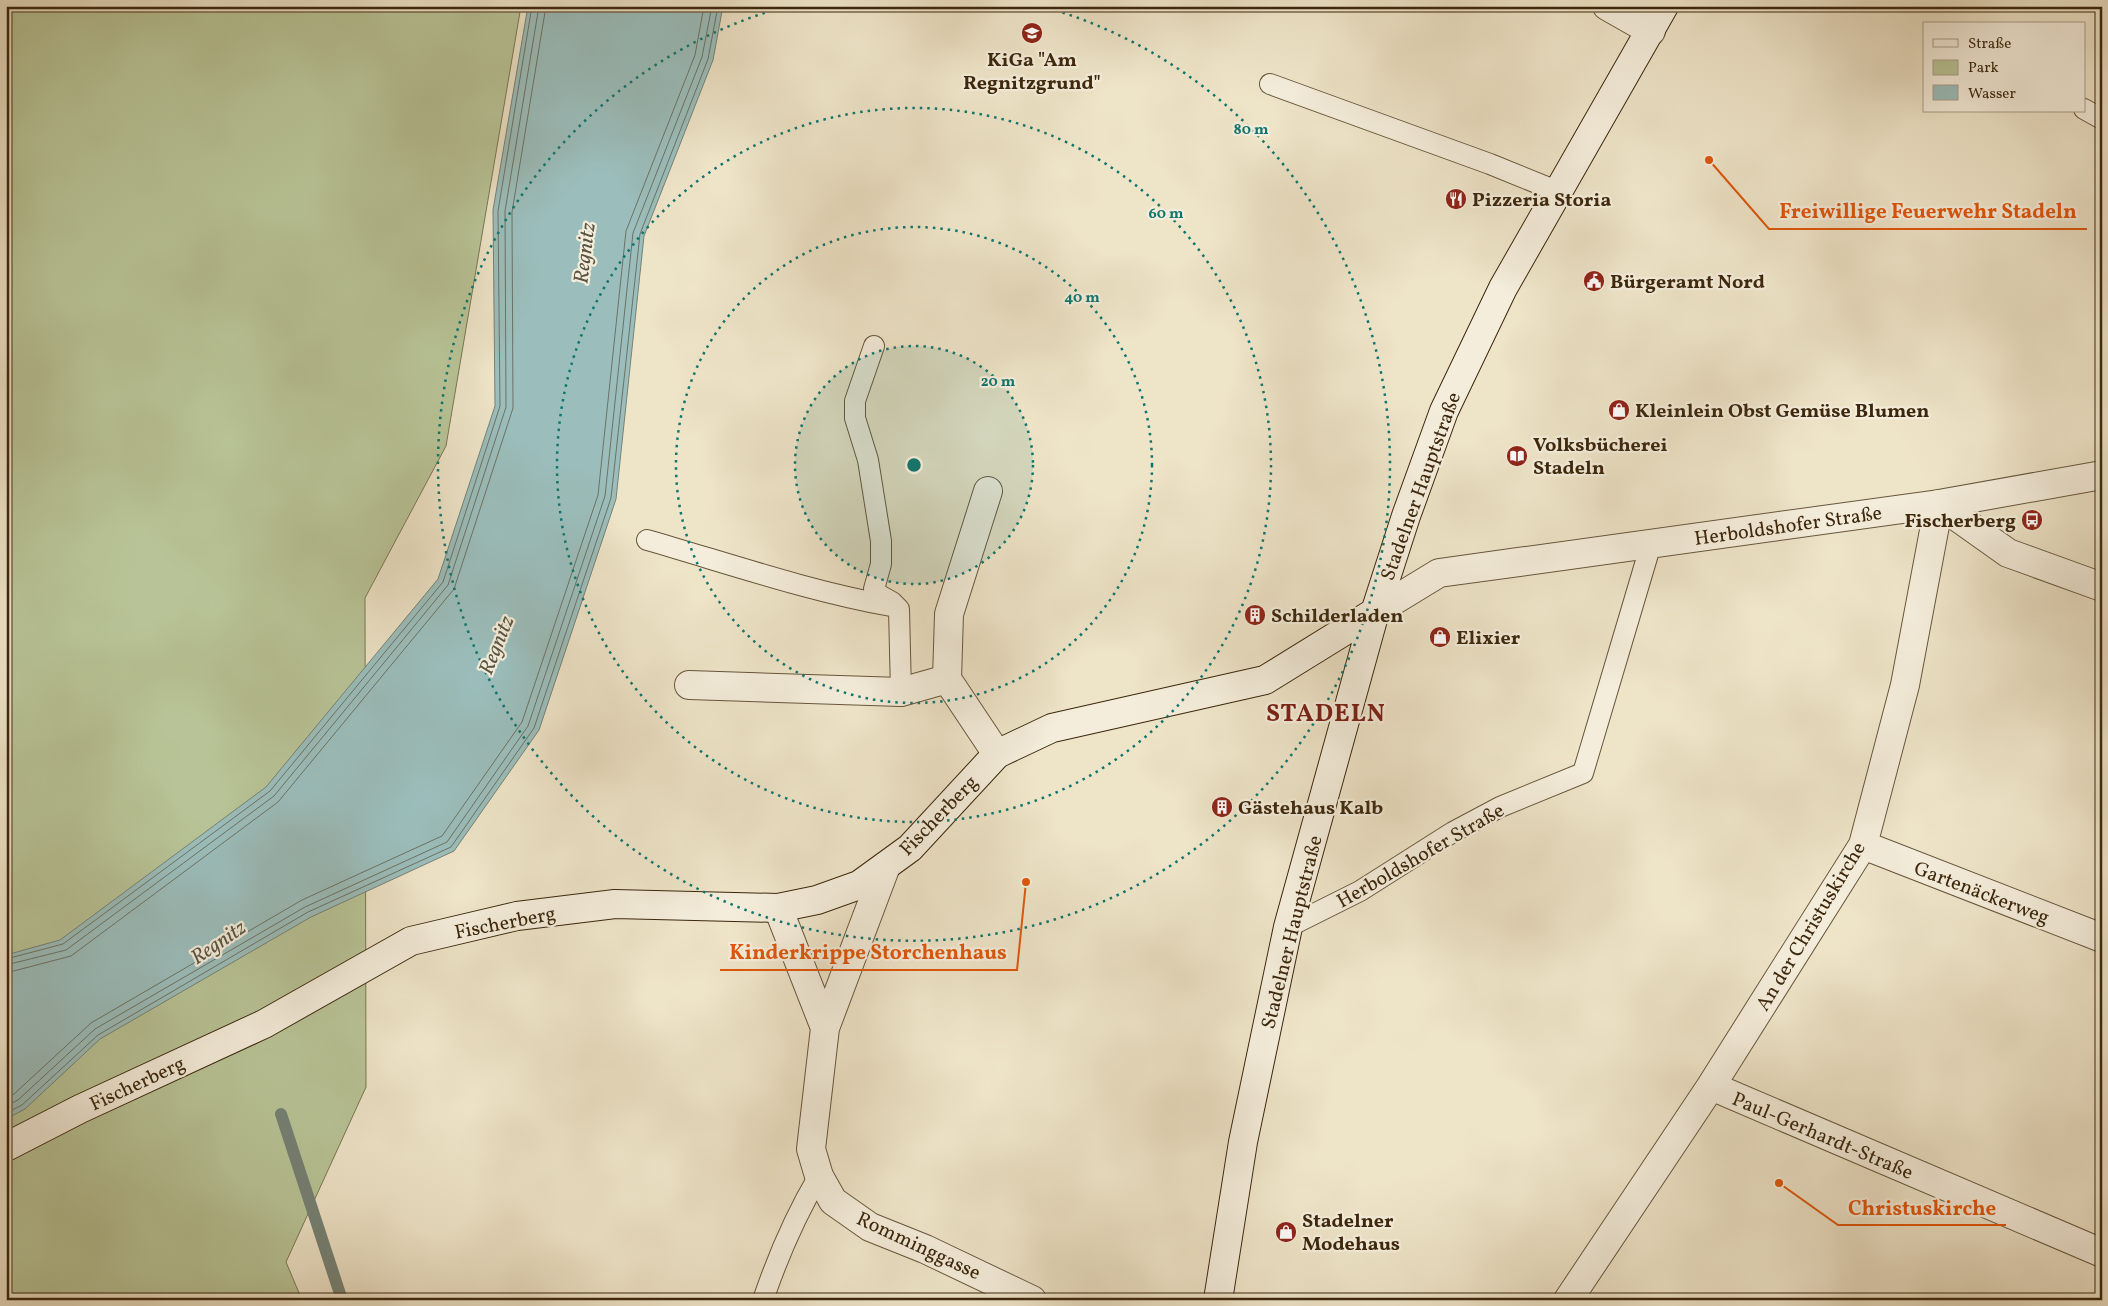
<svg xmlns="http://www.w3.org/2000/svg" width="2108" height="1306" viewBox="0 0 2108 1306" font-family="Vollkorn,serif">
	<style>
		.green { fill: #b8c497; stroke: #7a7652 }
		.water { fill: #9bbebc; stroke: #758276 }
		.lines { fill: none; stroke-linecap: round; stroke-linejoin: round }
		.shore { stroke: #6c7264; stroke-width: 1 }
		.stream { stroke: #758276; stroke-width: 12 }
		.service-casing { stroke: #68563c; stroke-width: 22 }
		.minor-casing { stroke: #68563c; stroke-width: 30 }
		.tertiary-casing { stroke: #68563c; stroke-width: 30 }
		.secondary-casing { stroke: #3c270d; stroke-width: 30 }
		.service { stroke: #f4eddb; stroke-width: 20 }
		.minor { stroke: #f4eddb; stroke-width: 28 }
		.tertiary { stroke: #f4eddb; stroke-width: 28 }
		.secondary { stroke: #f4eddb; stroke-width: 28 }
		.ring { fill: none; stroke: #0f766e; stroke-width: 2.5; stroke-dasharray: 2.5 5 }
		.labels { text-anchor: middle; stroke-width: 4.5; stroke-linejoin: round; paint-order: stroke }
		.poi-label { font-size: 20px; font-weight: bold; fill: #3c270d; stroke: #f4eddb; text-anchor: start }
		.street-label { font-size: 20px; fill: #3c270d; stroke: #f4eddb }
		.water-label { font-size: 21px; font-style: italic; fill: #585442; stroke: #f4eddb }
		.district-label { font-size: 25px; font-weight: bold; letter-spacing: 1px; fill: #7a1f14; stroke: #f4eddb }
		.centre { fill: #0f766e; stroke: #f4eddb; stroke-width: 2.5 }
		.ring-label { font-size: 15px; text-anchor: middle; font-weight: bold; fill: #0f766e; stroke: #f4eddb; stroke-width: 4.5; stroke-linejoin: round; paint-order: stroke }
		.leader { fill: none; stroke: #df560c; stroke-width: 2 }
		.callout-dot { fill: #df560c; stroke: #f4eddb; stroke-width: 2 }
		.callout-label { font-size: 21px; text-anchor: middle; font-weight: bold; fill: #df560c; stroke: #f4eddb; stroke-width: 4.5; stroke-linejoin: round; paint-order: stroke }
	</style>
	<rect width="100%" height="100%" fill="#eee4c8"/>
	<filter id="stains"><feTurbulence type="fractalNoise" baseFrequency=".004" numOctaves="4"/><feColorMatrix values="0 0 0 0 .2 0 0 0 0 .09 0 0 0 0 .02 0 0 0 .5 -.17"/></filter>
	<radialGradient id="worn" r=".72"><stop offset=".6" stop-color="#630" stop-opacity="0"/><stop offset="1" stop-color="#630" stop-opacity=".3"/></radialGradient>
	<path class="green" d="M 6,6 L 521,6 L 446,446 L 365,598 L 366,1087 L 286,1262 L 302,1300 L 6,1300 Z"/>
	<path class="water" d="M 528,6 L 723,6 L 713,60 L 644,236 L 616,499 L 539,730 L 454,851 L 311,917 L 100,1039 L 25,1109 L 6,1119 L 6,955 L 60,940 L 266,787 L 438,579 L 495,406 L 493,210 Z"/>
	<g class="lines">
		<path class="shore" d="M 6,959 L 63,944 L 270,791 L 443,582 L 500,406 L 498,211 L 532,6
			M 6,965 L 66,950 L 274,796 L 448,585 L 506,407 L 505,211 L 539,6
			M 6,973 L 71,956 L 278,802 L 454,589 L 513,408 L 512,212 L 546,6
			M 6,1098 L 14,1094 L 91,1023 L 302,900 L 442,836 L 522,722 L 598,495 L 626,231 L 695,55 L 704,6
			M 6,1106 L 18,1100 L 95,1029 L 305,907 L 447,842 L 528,726 L 605,496 L 633,233 L 702,57 L 712,6
			M 6,1113 L 22,1105 L 98,1035 L 308,912 L 451,847 L 534,728 L 611,498 L 640,234 L 708,59 L 718,6"/>
		<path class="stream" d="M 281,1114 L 342,1300"/>
		<g class="service-casing">
			<path id="service" d="M 1270,84 L 1490,164 L 1559,192
				M 2084,109 L 2102,119
				M 874,346 L 855,401 L 855,418 L 868,460 L 881,541 L 881,564 L 874,589 L 876,593 L 892,602 L 899,609 L 901,692
				M 647,540 C 727,563 808,591 891,606
				M 1288,927 L 1360,891 L 1453,832 L 1500,807 L 1583,773 L 1651,544
				M 763,1300 C 778,1256 795,1216 819,1176"/>
		</g>
		<g class="minor-casing">
			<path id="minor" d="M 1607,6 L 1651,31
				M 947,679 L 949,614 L 988,491
				M 689,685 L 901,692 L 947,679 L 997,754
				M 1863,845 L 2102,938
				M 778,908 L 825,1028 L 811,1149 L 819,1176 L 833,1201 L 870,1227 L 925,1249 L 1032,1300
				M 825,1028 L 886,866
				M 1711,1086 L 2102,1253
				M 1568,1300 L 1711,1086 L 1863,845 L 1905,685 L 1939,504 L 2008,553 L 2102,587"/>
		</g>
		<g class="tertiary-casing">
			<path id="tertiary" d="M 1375,612 L 1439,573 L 1939,504 L 2102,475"/>
		</g>
		<g class="secondary-casing">
			<path id="secondary" d="M 6,1147 L 80,1109 L 264,1024 L 411,941 L 517,916 L 615,904 L 778,908 L 817,900 L 859,885 L 910,848 L 997,754 L 1052,728 L 1265,680 L 1375,612
				M 1218,1300 L 1243,1142 L 1288,927 L 1375,612 L 1406,516 L 1444,411 L 1503,288 L 1664,6"/>
		</g>
		<use href="#service" class="service"/>
		<use href="#minor" class="minor"/>
		<use href="#tertiary" class="tertiary"/>
		<use href="#secondary" class="secondary"/>
	</g>
	<circle cx="914" cy="465" r="119" fill="#0f766e" fill-opacity=".12"/>
	<g class="ring">
		<circle cx="914" cy="465" r="119"/>
		<circle cx="914" cy="465" r="238"/>
		<circle cx="914" cy="465" r="357"/>
		<path d="M1041 6A476 476 0 1 1 787 6"/>
	</g>
	<defs>
		<g id="school-disc" transform="scale(1.125)"><circle r="9.5" fill="#8f2418" stroke="#f4eddb"/><path d="M0-5L7-2L0 1L-7-2ZM-4 1L0 2.5L4 1V4Q0 6-4 4Z" fill="#fff"/></g>
		<g id="restaurant-disc" transform="scale(1.125)"><circle r="9.5" fill="#8f2418" stroke="#f4eddb"/><path d="M-5-6h1v4h1v-4h1v4h1v-4h1v5L-1.5 .5V6h-2V.5L-5-1ZM5-6V6H3V1.5H1.5Q1.5-4 5-6Z" fill="#fff"/></g>
		<g id="civic-disc" transform="scale(1.125)"><circle r="9.5" fill="#8f2418" stroke="#f4eddb"/><path d="M-.6-6.5H3V-4.5H.6V-3L4-1V1h2V6H-6V1h2V-1L-.6-3ZM-1.2 2.5V6h2.4V2.5Z" fill="#fff"/></g>
		<g id="shop-disc" transform="scale(1.125)"><circle r="9.5" fill="#8f2418" stroke="#f4eddb"/><path d="M-5-2.5h2.3a2.7 3.5 0 0 1 5.4 0H5L5.5 6h-11ZM-1.5-2.5h3a1.5 2.3 0 0 0-3 0Z" fill="#fff"/></g>
		<g id="library-disc" transform="scale(1.125)"><circle r="9.5" fill="#8f2418" stroke="#f4eddb"/><path d="M-6-4Q-3-5.5-.7-3.5V5Q-3 3-6 4ZM6-4Q3-5.5 .7-3.5V5Q3 3 6 4Z" fill="#fff"/></g>
		<g id="bus-disc" transform="scale(1.125)"><circle r="9.5" fill="#8f2418" stroke="#f4eddb"/><path d="M-5-6H5V4H4V6H2V4H-2V6H-4V4H-5ZM-3.5-4V0h7V-4ZM-3.5 1.2v1.5H-2V1.2ZM2 1.2v1.5H3.5V1.2Z" fill="#fff"/></g>
		<g id="building-disc" transform="scale(1.125)"><circle r="9.5" fill="#8f2418" stroke="#f4eddb"/><path d="M-4-6H4V6H1V3H-1V6H-4ZM-2.5-4.3h1.7v1.8h-1.7ZM.8-4.3h1.7v1.8H.8ZM-2.5-1h1.7V.8h-1.7ZM.8-1h1.7V.8H.8Z" fill="#fff"/></g>
	</defs>
	<g fill-rule="evenodd">
		<use href="#school-disc" x="1032" y="33"/>
		<use href="#restaurant-disc" x="1456" y="199"/>
		<use href="#civic-disc" x="1594" y="281"/>
		<use href="#shop-disc" x="1619" y="410"/>
		<use href="#library-disc" x="1517" y="456"/>
		<use href="#bus-disc" x="2032" y="520"/>
		<use href="#building-disc" x="1255" y="615"/>
		<use href="#shop-disc" x="1440" y="637"/>
		<use href="#building-disc" x="1222" y="807"/>
		<use href="#shop-disc" x="1286" y="1232"/>
	</g>
	<g class="labels">
		<g class="poi-label">
			<text x="1032" y="66" text-anchor="middle">KiGa "Am<tspan x="1032" dy="23">Regnitzgrund"</tspan></text>
			<text x="1472" y="206">Pizzeria Storia</text>
			<text x="1610" y="288">Bürgeramt Nord</text>
			<text x="1635" y="417">Kleinlein Obst Gemüse Blumen</text>
			<text x="1533" y="451">Volksbücherei<tspan x="1533" dy="23">Stadeln</tspan></text>
			<text x="2016" y="527" text-anchor="end">Fischerberg</text>
			<text x="1271" y="622">Schilderladen</text>
			<text x="1456" y="644">Elixier</text>
			<text x="1238" y="814">Gästehaus Kalb</text>
			<text x="1302" y="1227">Stadelner<tspan x="1302" dy="23">Modehaus</tspan></text>
		</g>
		<g class="street-label">
			<text transform="translate(1420 486) rotate(-70)" y="7">Stadelner Hauptstraße</text>
			<text transform="translate(1788 525) rotate(-8)" y="7">Herboldshofer Straße</text>
			<text transform="translate(938 815) rotate(-46)" y="7">Fischerberg</text>
			<text transform="translate(1420 855) rotate(-30)" y="7">Herboldshofer Straße</text>
			<text transform="translate(1982 892) rotate(21)" y="7">Gartenäckerweg</text>
			<text transform="translate(505 922) rotate(-11)" y="7">Fischerberg</text>
			<text transform="translate(1810 926) rotate(-59)" y="7">An der Christuskirche</text>
			<text transform="translate(1291 932) rotate(-76)" y="7">Stadelner Hauptstraße</text>
			<text transform="translate(137 1083) rotate(-25)" y="7">Fischerberg</text>
			<text transform="translate(1823 1135) rotate(23)" y="7">Paul-Gerhardt-Straße</text>
			<text transform="translate(919 1245) rotate(25)" y="7">Romminggasse</text>
		</g>
		<g class="water-label">
			<text transform="translate(584 253) rotate(-83)" y="7">Regnitz</text>
			<text transform="translate(496 645) rotate(-68)" y="7">Regnitz</text>
			<text transform="translate(218 942) rotate(-34)" y="7">Regnitz</text>
		</g>
		<g class="district-label">
			<text x="1326" y="721">STADELN</text>
		</g>
	</g>
	<circle cx="914" cy="465" r="8" class="centre"/>
	<g class="ring-label">
		<text x="1251" y="134">80 m</text>
		<text x="1166" y="218">60 m</text>
		<text x="1082" y="302">40 m</text>
		<text x="998" y="386">20 m</text>
	</g>
	<path class="leader" d="M1709 160L1769 229H2087M1026 882L1017 970H720M1779 1183L1838 1225H2006"/>
	<g class="callout-dot">
		<circle cx="1709" cy="160" r="5"/>
		<circle cx="1026" cy="882" r="5"/>
		<circle cx="1779" cy="1183" r="5"/>
	</g>
	<g class="callout-label">
		<text x="1928" y="218">Freiwillige Feuerwehr Stadeln</text>
		<text x="868" y="959">Kinderkrippe Storchenhaus</text>
		<text x="1922" y="1215">Christuskirche</text>
	</g>
	<rect width="2108" height="1306" fill="none" stroke="#eee4c8" stroke-width="25"/>
	<rect x="8" y="8" width="2093" height="1291" fill="none" stroke="#3c270d" stroke-width="2.5"/>
	<rect x="12" y="12" width="2083" height="1281" fill="none" stroke="#3c270d"/>
	<rect x="1923" y="22" width="162" height="90" fill="#f4eddb" stroke="#aa9e89"/>
	<rect x="1933" y="39" width="25" height="8" fill="#f4eddb" stroke="#aa9e89"/>
	<text x="1968" y="48" font-size="15" fill="#3c270d">Straße</text>
	<rect x="1933" y="60" width="25" height="15" fill="#b8c497" stroke="#aa9e89"/>
	<text x="1968" y="72" font-size="15" fill="#3c270d">Park</text>
	<rect x="1933" y="85" width="25" height="15" fill="#9bbebc" stroke="#aa9e89"/>
	<text x="1968" y="98" font-size="15" fill="#3c270d">Wasser</text>
	<rect width="100%" height="100%" filter="url(#stains)"/>
	<rect width="100%" height="100%" fill="url(#worn)"/>
</svg>
